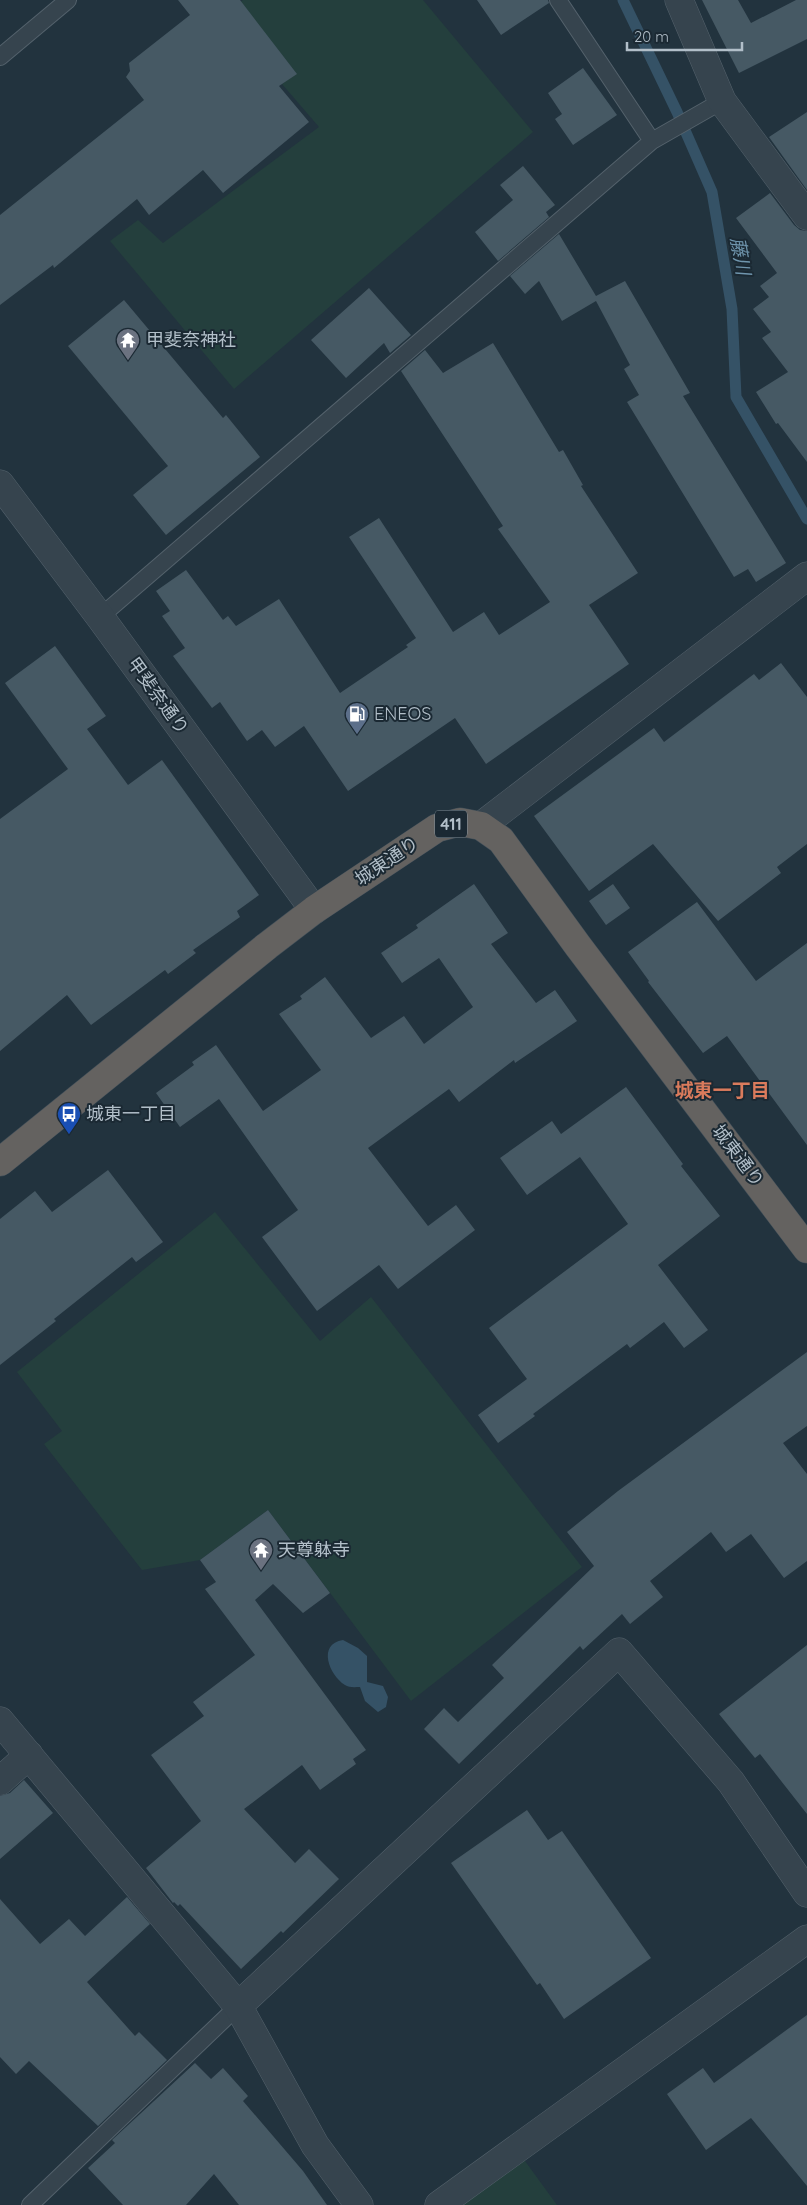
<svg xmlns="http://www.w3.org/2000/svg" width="807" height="2205" viewBox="0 0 807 2205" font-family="Quicksand,'Noto Sans JP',sans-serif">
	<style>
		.green { fill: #243f3d }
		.water { fill: #355266 }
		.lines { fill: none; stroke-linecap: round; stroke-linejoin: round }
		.stream { stroke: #355266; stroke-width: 11 }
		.building { fill: #465964 }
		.service-casing { stroke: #54626c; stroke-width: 18 }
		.minor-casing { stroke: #54626c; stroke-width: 29 }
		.tertiary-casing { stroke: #54626c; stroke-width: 29 }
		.trunk-casing { stroke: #414f59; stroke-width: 29 }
		.service { stroke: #36444e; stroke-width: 16 }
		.minor { stroke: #36444e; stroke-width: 28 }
		.tertiary { stroke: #36444e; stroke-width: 28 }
		.trunk { stroke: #646260; stroke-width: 28 }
		.labels { text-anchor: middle; stroke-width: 4; stroke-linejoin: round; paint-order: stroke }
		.shield { fill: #1b2933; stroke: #85929c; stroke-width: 1 }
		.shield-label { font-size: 16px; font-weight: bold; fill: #b2bfc9 }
		.poi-label { font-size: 18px; fill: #b2bfc9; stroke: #1b2933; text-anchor: start }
		.street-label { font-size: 18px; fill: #b2bfc9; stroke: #1b2933 }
		.water-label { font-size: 19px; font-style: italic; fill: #7096ae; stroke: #1b2933 }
		.neighbourhood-label { font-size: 19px; font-weight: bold; fill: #da7b5c; stroke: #1b2933 }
	</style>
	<rect width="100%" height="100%" fill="#22333e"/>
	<path class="green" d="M 243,0 L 423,0 L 533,132 L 234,389 L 110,241 L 138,220 L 163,243 L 319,127 L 282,84 L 296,73 L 268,37 L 234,7 Z
		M 215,1212 L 320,1341 L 371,1297 L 582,1567 L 411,1701 L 268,1510 L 200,1560 L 142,1570 L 44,1444 L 62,1431 L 17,1372 Z
		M 517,2150 L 557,2205 L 439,2205 Z"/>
	<path class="water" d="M 343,1640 L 358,1648 L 367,1656 L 367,1682 L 383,1686 L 388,1697 L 386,1707 L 378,1712 L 365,1701 L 360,1687 C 356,1687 349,1688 345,1685 C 329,1675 317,1644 343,1640 Z"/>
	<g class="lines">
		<path class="stream" d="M 623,0 L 677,112 L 712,192 L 732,309 L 736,397 L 807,519"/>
	</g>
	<path class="building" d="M 178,0 L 240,0 L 297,74 L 279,86 L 309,122 L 223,193 L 203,170 L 149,215 L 137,199 L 54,268 L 53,265 L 0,305 L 0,215 L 144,100 L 126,77 L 130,71 L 129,63 L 190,15 Z
		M 477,0 L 548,0 L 549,3 L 501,35 Z
		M 702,0 L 738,0 L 751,23 L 796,0 L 807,0 L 807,39 L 739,73 Z
		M 583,68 L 617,115 L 573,145 L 555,119 L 562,114 L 548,93 Z
		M 807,112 L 807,190 L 769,137 Z
		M 523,166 L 555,205 L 546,212 L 549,217 L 498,261 L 475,232 L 513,200 L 500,185 Z
		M 770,193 L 794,225 L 800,230 L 807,231 L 807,462 L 778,423 L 776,424 L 756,392 L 788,372 L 762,338 L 771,332 L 753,309 L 769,297 L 760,286 L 777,273 L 736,218 Z
		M 559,234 L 596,296 L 625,281 L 690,393 L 683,396 L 786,563 L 756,582 L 748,569 L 734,577 L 627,402 L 639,395 L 624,369 L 630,365 L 596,301 L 562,321 L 539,281 L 525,294 L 510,276 Z
		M 369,288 L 411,335 L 390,353 L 384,343 L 346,378 L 311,340 Z
		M 124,300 L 223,418 L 226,415 L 260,457 L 166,535 L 133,495 L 168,466 L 68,346 Z
		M 493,343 L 559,452 L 563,450 L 583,485 L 581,486 L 638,573 L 589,605 L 629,664 L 486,764 L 455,718 L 348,791 L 304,726 L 275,747 L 262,730 L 247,741 L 220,702 L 212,708 L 173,656 L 185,648 L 162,616 L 170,611 L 156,591 L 186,570 L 223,620 L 228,616 L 236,626 L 279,599 L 340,693 L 408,647 L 406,645 L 416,638 L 349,537 L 379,518 L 453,632 L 484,612 L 499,635 L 550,602 L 498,529 L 503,526 L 401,371 L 425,350 L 443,373 Z
		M 55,646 L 106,716 L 87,729 L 128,785 L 162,760 L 259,895 L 237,911 L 240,917 L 193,950 L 196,953 L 168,974 L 165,970 L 91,1025 L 67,995 L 0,1051 L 0,819 L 68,769 L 5,683 Z
		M 781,663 L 807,697 L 807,844 L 777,867 L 781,873 L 718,921 L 653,844 L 589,891 L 534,816 L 654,728 L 664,742 L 754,674 L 759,680 Z
		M 474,884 L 508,933 L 491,944 L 536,1003 L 555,990 L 577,1021 L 515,1063 L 514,1060 L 459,1102 L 449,1089 L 368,1148 L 428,1226 L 456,1205 L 475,1230 L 398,1289 L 379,1265 L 317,1311 L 262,1237 L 298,1210 L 219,1099 L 180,1127 L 156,1093 L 194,1065 L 192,1062 L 216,1045 L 263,1111 L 321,1070 L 279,1014 L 302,999 L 300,996 L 325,977 L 371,1038 L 404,1016 L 424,1044 L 473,1007 L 439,958 L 402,983 L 381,953 L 418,928 L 416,925 Z
		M 613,884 L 630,908 L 606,925 L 589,901 Z
		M 697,902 L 756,981 L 807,943 L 807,1145 L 727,1036 L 703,1053 L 648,982 L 649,981 L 628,952 Z
		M 626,1087 L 683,1164 L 681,1166 L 720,1216 L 658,1265 L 708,1330 L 684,1348 L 664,1322 L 630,1348 L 627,1344 L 533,1414 L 535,1416 L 498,1443 L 478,1415 L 527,1379 L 489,1328 L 628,1224 L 580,1157 L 527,1195 L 500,1158 L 552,1121 L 561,1134 Z
		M 108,1170 L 163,1242 L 136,1262 L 132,1257 L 54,1319 L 56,1321 L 0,1365 L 0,1219 L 35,1191 L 52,1212 Z
		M 807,1352 L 807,1426 L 783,1443 L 807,1474 L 807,1561 L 784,1578 L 751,1534 L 726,1552 L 711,1532 L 650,1581 L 663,1597 L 630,1624 L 622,1614 L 583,1650 L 580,1646 L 459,1764 L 424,1729 L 444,1708 L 458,1722 L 504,1678 L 492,1665 L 594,1566 L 567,1532 L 618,1491 Z
		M 268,1510 L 330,1593 L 303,1613 L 273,1584 L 255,1600 L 366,1750 L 353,1759 L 356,1764 L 320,1790 L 302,1765 L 244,1809 L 295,1863 L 309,1849 L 339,1879 L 283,1933 L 281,1931 L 241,1969 L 180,1904 L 178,1906 L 174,1902 L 173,1903 L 146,1868 L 201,1821 L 151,1755 L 204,1716 L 193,1702 L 255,1655 L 205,1589 L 216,1582 L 200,1560 Z
		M 807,1645 L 807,1814 L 760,1754 L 755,1758 L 719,1714 Z
		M 24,1780 L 53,1813 L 0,1859 L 0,1796 L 10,1793 Z
		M 527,1810 L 548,1840 L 562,1831 L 651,1958 L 564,2019 L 540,1983 L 537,1985 L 451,1863 Z
		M 127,1897 L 150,1924 L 87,1982 L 135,2036 L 139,2032 L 167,2060 L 98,2126 L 29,2061 L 16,2074 L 0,2057 L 0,1899 L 40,1944 L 69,1919 L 85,1936 Z
		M 807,2015 L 807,2186 L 751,2118 L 706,2150 L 667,2094 L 703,2068 L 714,2083 Z
		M 195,2063 L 211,2079 L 223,2068 L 248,2096 L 243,2101 L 303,2171 L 327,2205 L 239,2205 L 214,2174 L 186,2205 L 123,2205 L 88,2168 L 115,2143 L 112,2140 Z"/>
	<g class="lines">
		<g class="service-casing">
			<path id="service" d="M 558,0 L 652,141
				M 0,57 L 68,0
				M 100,617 L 652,141 L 722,101
				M 30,2205 L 238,2006"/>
		</g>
		<g class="minor-casing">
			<path id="minor" d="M 679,0 L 722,101 L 807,216
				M 481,826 L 807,576
				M 0,1721 L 238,2006 L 315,2145 L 359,2205
				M 0,1781 L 29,1755
				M 238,2006 L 619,1652 L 731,1782 L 807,1893
				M 439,2205 L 807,1939"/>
		</g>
		<g class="tertiary-casing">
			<path id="tertiary" d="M 0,484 L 100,617 L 314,910"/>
		</g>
		<g class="trunk-casing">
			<path id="trunk" d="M 0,1162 L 267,946 L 314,910 L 437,828 L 460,822 L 481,826 L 501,840 L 578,946 L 807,1249"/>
		</g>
		<use href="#service" class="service"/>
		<use href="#minor" class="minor"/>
		<use href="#tertiary" class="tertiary"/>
		<use href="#trunk" class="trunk"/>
	</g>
	<defs>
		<g id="temple-pin" transform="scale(1.25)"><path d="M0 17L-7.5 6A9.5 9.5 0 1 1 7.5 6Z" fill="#6b7280" stroke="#1b2933"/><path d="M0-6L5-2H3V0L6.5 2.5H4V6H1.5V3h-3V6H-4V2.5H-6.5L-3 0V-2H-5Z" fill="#fff"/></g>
		<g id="fuel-pin" transform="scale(1.25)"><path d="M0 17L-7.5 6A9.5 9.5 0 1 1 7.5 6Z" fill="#5c6f8a" stroke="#1b2933"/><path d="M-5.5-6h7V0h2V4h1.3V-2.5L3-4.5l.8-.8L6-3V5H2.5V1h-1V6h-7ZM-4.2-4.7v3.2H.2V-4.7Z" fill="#fff"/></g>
		<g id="bus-pin" transform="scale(1.25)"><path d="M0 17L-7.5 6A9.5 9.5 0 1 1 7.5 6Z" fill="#1a4fb4" stroke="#1b2933"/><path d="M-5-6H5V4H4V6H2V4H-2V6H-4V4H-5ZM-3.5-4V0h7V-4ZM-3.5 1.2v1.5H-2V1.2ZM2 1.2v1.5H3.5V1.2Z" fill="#fff"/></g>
	</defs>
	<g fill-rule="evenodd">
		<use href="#temple-pin" x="128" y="340"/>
		<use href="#fuel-pin" x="357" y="714"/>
		<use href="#bus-pin" x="69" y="1114"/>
		<use href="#temple-pin" x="261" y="1550"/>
	</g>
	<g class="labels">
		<rect class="shield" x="435" y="810.5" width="32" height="27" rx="4"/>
		<g class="shield-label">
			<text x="451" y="830">411</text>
		</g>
		<g class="poi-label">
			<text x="146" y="346">甲斐奈神社</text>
			<text x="374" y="720">ENEOS</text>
			<text x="86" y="1120">城東一丁目</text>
			<text x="278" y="1556">天尊躰寺</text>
		</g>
		<g class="street-label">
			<text transform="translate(158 696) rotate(54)" y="6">甲斐奈通り</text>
			<text transform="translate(387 861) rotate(-34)" y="6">城東通り</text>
			<text transform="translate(738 1156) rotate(53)" y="6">城東通り</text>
		</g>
		<g class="water-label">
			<text transform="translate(741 256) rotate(80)" y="7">藤川</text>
		</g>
		<g class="neighbourhood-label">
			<text x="722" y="1097">城東一丁目</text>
		</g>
	</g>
	<path d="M627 42v8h115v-8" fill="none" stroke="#b2bfc9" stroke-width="2.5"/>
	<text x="634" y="42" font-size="15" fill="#b2bfc9" stroke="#1b2933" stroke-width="4" paint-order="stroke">20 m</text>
</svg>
